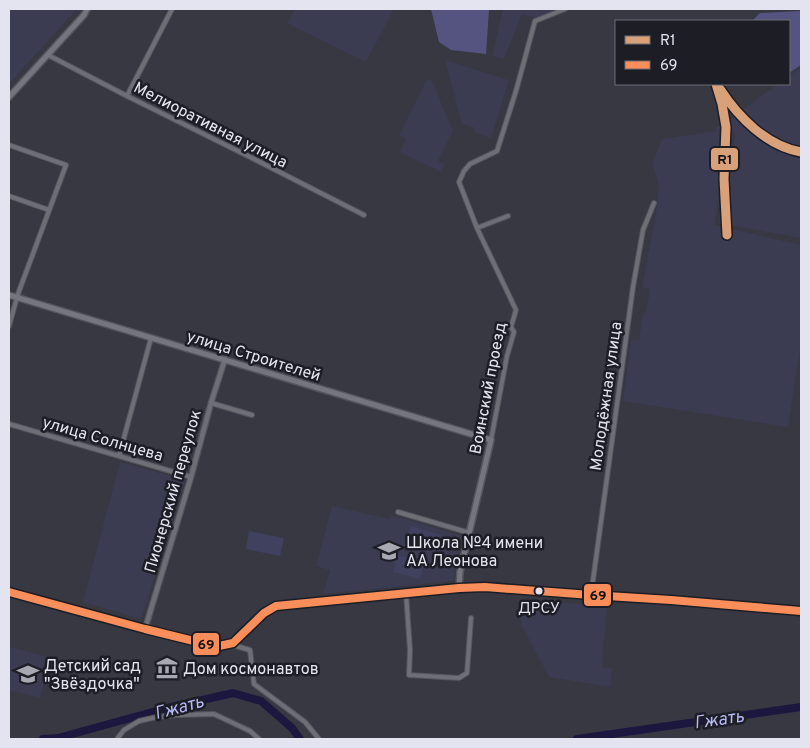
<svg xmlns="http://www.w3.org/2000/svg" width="810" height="748" viewBox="0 0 810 748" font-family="Overpass,sans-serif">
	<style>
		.built { fill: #3b3b52 }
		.green { fill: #40405f }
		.forest { fill: #555481 }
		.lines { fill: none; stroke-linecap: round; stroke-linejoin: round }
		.river { stroke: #1c173f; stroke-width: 8 }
		.minor-casing { stroke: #54545d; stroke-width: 6 }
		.tertiary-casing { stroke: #54545d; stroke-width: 7 }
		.secondary-casing { stroke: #54545d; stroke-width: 8 }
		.minor { stroke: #6e6e76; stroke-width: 4 }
		.tertiary { stroke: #6e6e76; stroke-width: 4.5 }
		.secondary { stroke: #75757f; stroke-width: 5 }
		.bus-1-casing { stroke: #1d1d25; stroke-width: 11 }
		.bus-1 { stroke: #fa8e5a; stroke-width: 8 }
		.rail-1-casing { stroke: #1d1d25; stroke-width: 12 }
		.rail-1 { stroke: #d9a179; stroke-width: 9 }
		.bus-dot { fill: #e4e4f0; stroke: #1d1d25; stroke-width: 2 }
		.labels { text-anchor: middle; stroke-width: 5; stroke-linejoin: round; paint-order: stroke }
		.bus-label { font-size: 15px; fill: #e4e4f0; stroke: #1d1d25 }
		.street-label { font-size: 16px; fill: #e4e4f0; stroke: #1d1d25 }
		.poi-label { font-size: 16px; fill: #e4e4f0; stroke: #1d1d25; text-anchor: start }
		.water-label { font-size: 18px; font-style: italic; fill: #b6b7f5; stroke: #1d1d25 }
		.line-badge { stroke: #1d1d25; stroke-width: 2 }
		.pale-badge-label { font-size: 14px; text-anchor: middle; font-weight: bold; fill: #111 }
	</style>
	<rect width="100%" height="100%" fill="#383842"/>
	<path class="built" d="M 9,9 L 77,9 L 9,84 Z
		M 295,9 L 394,9 L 366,62 L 287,23 Z
		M 503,9 L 528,9 L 530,11 L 531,9 L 559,9 L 535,18 L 522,14 L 504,59 L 492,56 Z
		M 445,60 L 509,80 L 491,138 L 474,132 L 475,128 L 462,124 Z
		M 801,67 L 801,238 L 729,225 L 728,179 L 735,135 L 729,120 L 778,84 L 789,84 L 789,76 Z
		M 427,79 L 432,81 L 453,131 L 438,161 L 445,164 L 441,172 L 400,152 L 406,139 L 399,135 Z
		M 722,126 L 723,162 L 715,225 L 801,245 L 801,342 L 788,427 L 623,401 L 631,339 L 639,340 L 643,313 L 646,313 L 650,289 L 642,287 L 656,213 L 659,184 L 652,164 L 662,139 L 716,131 L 716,127 Z
		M 120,462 L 185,480 L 141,619 L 83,602 Z
		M 332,506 L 390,519 L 391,515 L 462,536 L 453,581 L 323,594 L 330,570 L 316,566 Z
		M 518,599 L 607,606 L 602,667 L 612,668 L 611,687 L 549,677 L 521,624 Z
		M 10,647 L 51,658 L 40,698 L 9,690 L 9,653 Z"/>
	<path class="green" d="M 411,526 L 441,535 L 436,552 L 406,543 Z
		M 249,531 L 284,538 L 280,556 L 246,549 Z
		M 397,555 L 425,562 L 420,579 L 393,572 Z"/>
	<path class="forest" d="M 431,9 L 489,9 L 486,54 L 451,50 L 439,42 Z
		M 801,11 L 801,65 L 789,73 L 789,21 L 752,21 L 760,13 Z"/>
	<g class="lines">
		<path class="river" d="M 43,739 L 58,738 L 167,708 L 233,693 L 261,701 L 292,728 L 300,739
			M 577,739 L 801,707"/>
		<g class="minor-casing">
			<path id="minor" d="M 48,55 L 127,96 L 248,156 L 364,215
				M 127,96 L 172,9
				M 9,145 L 66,165 L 18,294 L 9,326
				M 9,196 L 49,210
				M 477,228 L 508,216
				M 211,403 L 252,415
				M 9,424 L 191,477
				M 491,440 L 507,356 L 514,332 L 511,327 L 516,310 L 477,228 L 459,182 L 464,171 L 470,164 L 497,151 L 516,91 L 535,21 L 565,9
				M 119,456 L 151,338
				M 398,512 L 470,533
				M 406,593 L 410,650 L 409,675 L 459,678 L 467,673 L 471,618
				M 591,595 L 633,287 L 643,230 L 654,203
				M 233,643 L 236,646 L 250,650 L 254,684 L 305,722 L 319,739
				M 117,739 L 124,730 L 139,721 L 157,717 L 177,715 L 214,714 L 250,731 L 259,739"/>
		</g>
		<g class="tertiary-casing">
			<path id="tertiary" d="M 145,629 L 191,477 L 211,403 L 225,359"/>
		</g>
		<g class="secondary-casing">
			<path id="secondary" d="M 9,97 L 84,15 L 87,9
				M 9,295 L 491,440 L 460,572 L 459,588
				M 9,592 L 145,629 L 206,644 L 219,646 L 233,643 L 264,613 L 276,606 L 459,588 L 485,587 L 591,595 L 671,600 L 801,611"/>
		</g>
		<use href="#minor" class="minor"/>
		<use href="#tertiary" class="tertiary"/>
		<use href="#secondary" class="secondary"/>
		<g class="bus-1-casing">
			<path id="bus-1" d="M 9,592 L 145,629 L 206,644 L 219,646 L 233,643 L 264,613 L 276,606 L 459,588 L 485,587 L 591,595 L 671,600 L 801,611"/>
		</g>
		<use href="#bus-1" class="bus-1"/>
		<g class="rail-1-casing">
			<path id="rail-1" d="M 716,84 L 722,104 L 726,127 L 724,179 L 727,235
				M 720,89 C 739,118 767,146 801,152"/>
		</g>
		<use href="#rail-1" class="rail-1"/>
	</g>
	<defs>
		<g id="school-bare" transform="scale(1.725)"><path d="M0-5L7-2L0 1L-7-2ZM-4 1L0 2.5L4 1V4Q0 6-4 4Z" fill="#a8a8b3" stroke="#1d1d25" stroke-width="2.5" paint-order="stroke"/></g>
		<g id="museum-bare" transform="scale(1.725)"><path d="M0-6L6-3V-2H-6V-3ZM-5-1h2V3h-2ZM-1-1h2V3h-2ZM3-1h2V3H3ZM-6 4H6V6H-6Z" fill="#a8a8b3" stroke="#1d1d25" stroke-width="2.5" paint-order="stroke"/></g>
	</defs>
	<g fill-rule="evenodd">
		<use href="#school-bare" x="389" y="551"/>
		<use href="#museum-bare" x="167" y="668"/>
		<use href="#school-bare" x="28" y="674"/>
	</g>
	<circle class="bus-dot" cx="539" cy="591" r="4.5"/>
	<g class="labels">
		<g class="bus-label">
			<text x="539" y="613">ДРСУ</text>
		</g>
		<g class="street-label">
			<text transform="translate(211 124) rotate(27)" y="6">Мелиоративная улица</text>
			<text transform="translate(254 355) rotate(17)" y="6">улица Строителей</text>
			<text transform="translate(487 388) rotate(-79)" y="6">Воинский проезд</text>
			<text transform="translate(605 396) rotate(-82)" y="6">Молодёжная улица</text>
			<text transform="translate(103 438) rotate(16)" y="6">улица Солнцева</text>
			<text transform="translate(172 491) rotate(-74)" y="6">Пионерский переулок</text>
		</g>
		<g class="poi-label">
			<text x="406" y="548">Школа №4 имени<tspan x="406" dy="18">АА Леонова</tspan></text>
			<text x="44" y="671">Детский сад<tspan x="44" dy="18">"Звёздочка"</tspan></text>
			<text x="183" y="674">Дом космонавтов</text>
		</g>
		<g class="water-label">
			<text transform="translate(179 707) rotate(-15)" y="6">Гжать</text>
			<text transform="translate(719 719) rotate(-8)" y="6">Гжать</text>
		</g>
	</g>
	<g class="line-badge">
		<rect x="710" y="147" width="29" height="24" rx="5" fill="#d9a179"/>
		<rect x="583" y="583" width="29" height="24" rx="5" fill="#fa8e5a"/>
		<rect x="192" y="632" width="28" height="24" rx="5" fill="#fa8e5a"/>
	</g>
	<g class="pale-badge-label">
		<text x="725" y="164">R1</text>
		<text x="598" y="600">69</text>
		<text x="206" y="649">69</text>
	</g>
	<rect width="810" height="748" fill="none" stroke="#e4e4f0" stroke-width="20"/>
	<rect x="615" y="20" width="175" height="65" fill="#1d1d25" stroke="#6d6d76"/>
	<rect x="625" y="36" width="25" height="8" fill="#d9a179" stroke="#6d6d76"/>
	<text x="660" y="45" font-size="15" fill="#e4e4f0">R1</text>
	<rect x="625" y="61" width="25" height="8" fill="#fa8e5a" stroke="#6d6d76"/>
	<text x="660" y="70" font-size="15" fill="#e4e4f0">69</text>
</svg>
